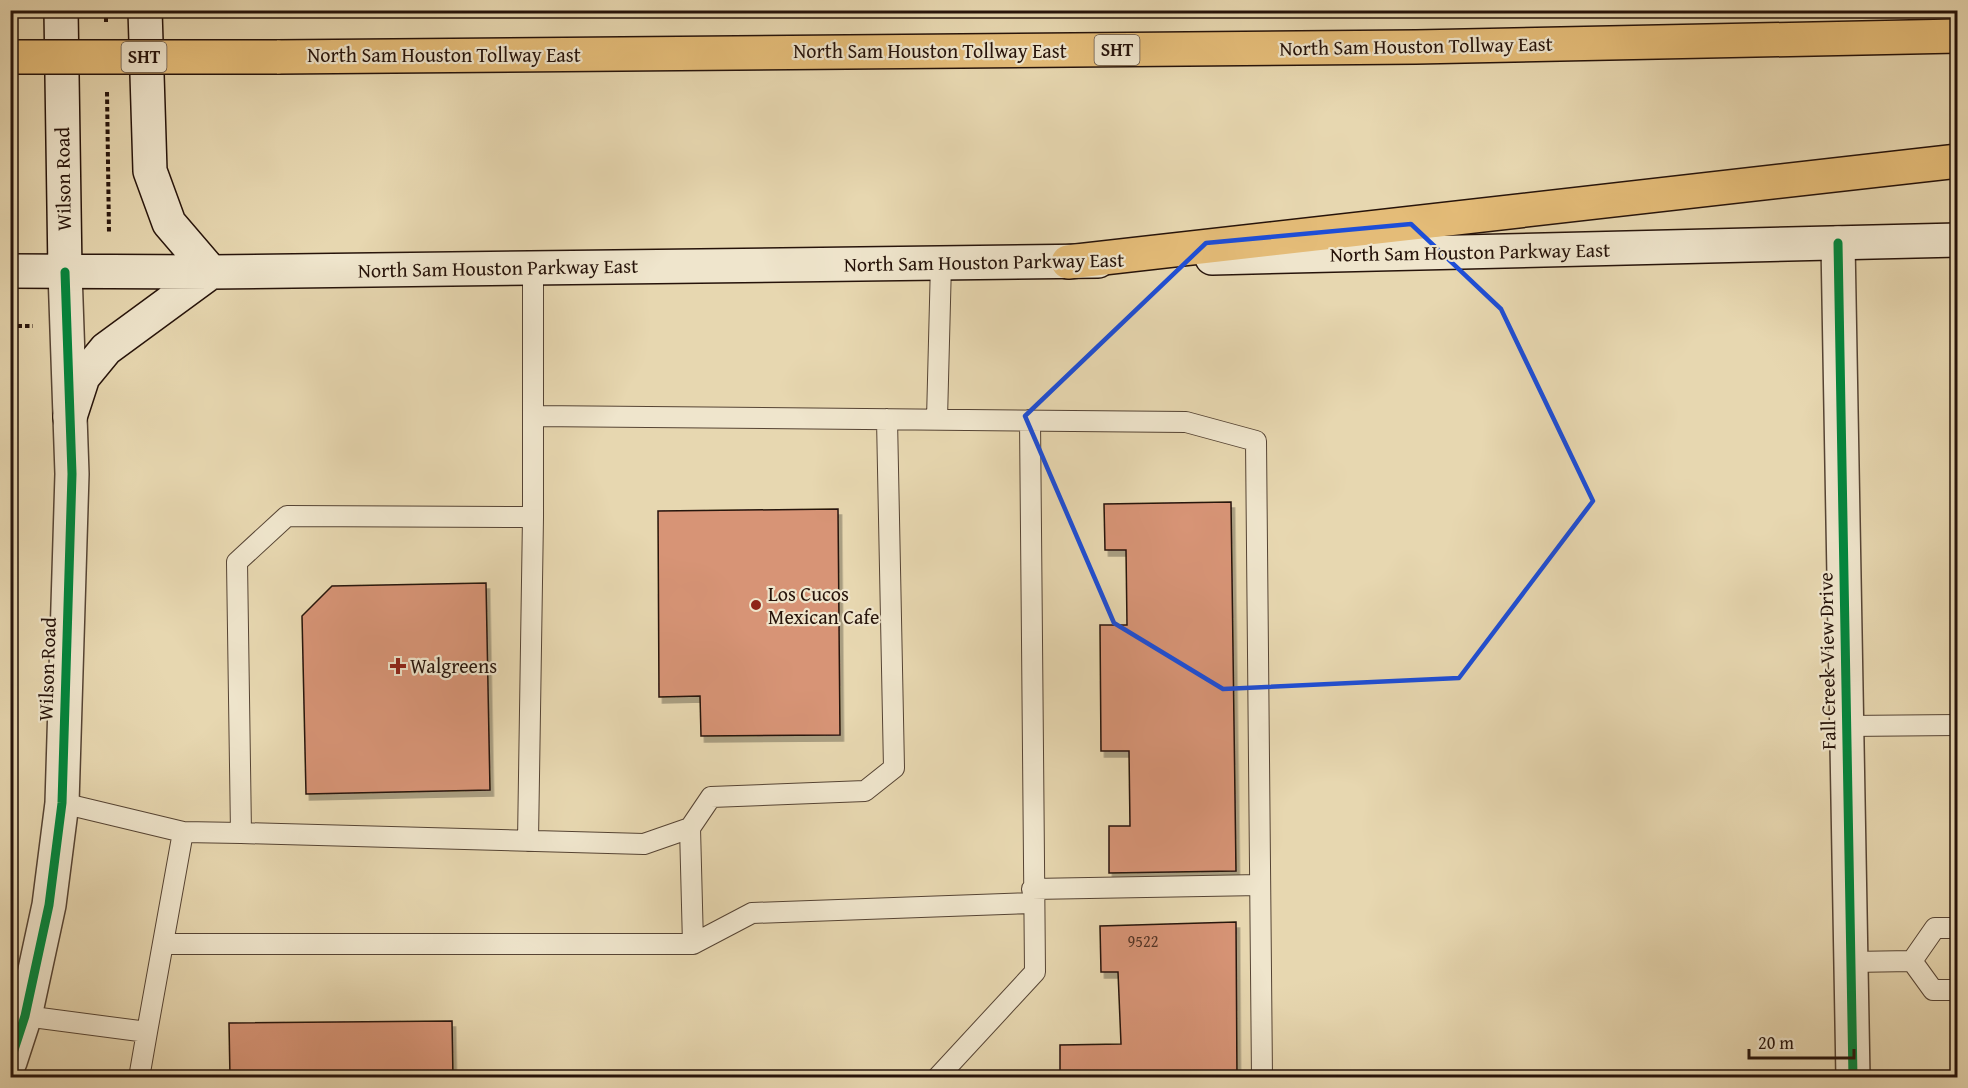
<svg xmlns="http://www.w3.org/2000/svg" width="1968" height="1088" viewBox="0 0 1968 1088" font-family="'Gentium Book Plus',serif">
	<style>
		.building { fill: #d79476; stroke: #26130a; stroke-width: 1.5; filter: url(#shadow) }
		.lines { fill: none; stroke-linecap: round; stroke-linejoin: round }
		.service-casing { stroke: #564434; stroke-width: 22 }
		.tertiary-casing { stroke: #564434; stroke-width: 36 }
		.secondary-casing { stroke: #26130a; stroke-width: 36 }
		.motorway-casing { stroke: #26130a; stroke-width: 36 }
		.path { stroke: #26130a; stroke-width: 4; stroke-dasharray: 4.5 3; stroke-linecap: butt }
		.service { stroke: #efe5cc; stroke-width: 20 }
		.tertiary { stroke: #efe5cc; stroke-width: 33 }
		.secondary { stroke: #efe5cc; stroke-width: 33 }
		.motorway { stroke: #e4bc78; stroke-width: 33 }
		.motorway-bridge-casing { stroke: #26130a; stroke-width: 36; stroke-linecap: butt }
		.motorway-bridge { stroke: #e4bc78; stroke-width: 33 }
		.cycleway-casing { stroke: #efe5cc; stroke-width: 13 }
		.cycleway { stroke: #00873e; stroke-width: 9 }
		.marked { fill: none; stroke: #1d4ed8; stroke-width: 4.5; stroke-linejoin: round }
		.poi-dot { fill: #8f2418; stroke: #efe5cc; stroke-width: 2 }
		.labels { text-anchor: middle; stroke-width: 4.5; stroke-linejoin: round; paint-order: stroke }
		.number-label { font-size: 16px; fill: #523325 }
		.shield { fill: #efe5cc; stroke: #625244; stroke-width: 1.5 }
		.shield-label { font-size: 18px; font-weight: bold; fill: #26130a }
		.street-label { font-size: 20px; fill: #26130a; stroke: #efe5cc }
		.poi-label { font-size: 20px; fill: #26130a; stroke: #efe5cc; text-anchor: start }
	</style>
	<defs>
		<filter id="shadow"><feDropShadow dx="3.5" dy="6" stdDeviation="0" flood-color="#0004"/></filter>
	</defs>
	<rect width="100%" height="100%" fill="#e7d7b0"/>
	<filter id="stains"><feTurbulence type="fractalNoise" baseFrequency=".00333" numOctaves="4"/><feColorMatrix values="0 0 0 0 .2 0 0 0 0 .09 0 0 0 0 .02 0 0 0 .5 -.17"/></filter>
	<radialGradient id="worn" r=".72"><stop offset=".6" stop-color="#630" stop-opacity="0"/><stop offset="1" stop-color="#630" stop-opacity=".3"/></radialGradient>
	<path class="building" d="M 1231,502 L 1236,871 L 1109,873 L 1109,826 L 1130,826 L 1129,751 L 1101,751 L 1100,625 L 1127,625 L 1126,550 L 1105,550 L 1104,504 Z
		M 838,509 L 840,735 L 701,736 L 700,696 L 659,697 L 658,511 Z
		M 486,583 L 490,790 L 306,794 L 302,616 L 332,586 Z
		M 1236,922 L 1237,1078 L 1060,1078 L 1060,1045 L 1121,1044 L 1118,972 L 1101,972 L 1100,926 Z
		M 452,1021 L 453,1078 L 230,1078 L 229,1023 Z"/>
	<g class="lines">
		<g class="service-casing">
			<path id="service" d="M 533,416 L 1186,422 L 1256,441 L 1262,1078
				M 887,419 L 894,768 L 865,791 L 711,797 L 690,828 L 693,944 L 752,913 L 1032,903
				M 937,419 L 941,263
				M 533,517 L 287,516 L 237,562 L 241,833 L 644,844 L 690,828
				M 1846,726 L 1958,725
				M 62,803 L 183,832 L 241,833
				M 528,841 L 533,517 L 533,268
				M 1032,889 L 1260,885
				M 163,944 L 693,944
				M 1912,961 L 1935,928 L 1958,928
				M 1912,961 L 1933,990 L 1958,990
				M 1851,962 L 1912,961
				M 25,1016 L 147,1032 L 183,832
				M 139,1078 L 147,1032
				M 937,1078 L 1035,972 L 1030,420"/>
		</g>
		<g class="tertiary-casing">
			<path id="tertiary" d="M 1838,243 L 1853,1078
				M 10,1062 L 25,1016 L 49,905 L 62,803 L 72,474 L 65,272"/>
		</g>
		<g class="secondary-casing">
			<path id="secondary" d="M 61,10 L 65,272
				M 1212,258 L 1958,240
				M 10,271 L 211,272 L 1098,261
				M 70,417 L 83,377 L 106,349 L 211,272 L 169,223 L 150,171 L 145,10"/>
		</g>
		<g class="motorway-casing">
			<path id="motorway" d="M 277,57 L 1416,47 L 1958,36
				M 1068,262 L 1958,161"/>
		</g>
		<path class="path" d="M 106,10 L 106,22
			M 107,92 L 109,233
			M 10,326 L 33,326"/>
		<use href="#service" class="service"/>
		<use href="#tertiary" class="tertiary"/>
		<use href="#secondary" class="secondary"/>
		<use href="#motorway" class="motorway"/>
		<g class="motorway-bridge-casing">
			<path id="motorway-bridge" d="M 10,57 L 277,57"/>
		</g>
		<use href="#motorway-bridge" class="motorway-bridge"/>
		<g class="cycleway-casing">
			<path id="cycleway" d="M 1838,243 L 1853,1078
				M 10,1062 L 25,1016 L 49,905 L 62,803 L 72,474 L 65,272"/>
		</g>
		<use href="#cycleway" class="cycleway"/>
	</g>
	<path class="marked" d="M 1411,224 L 1501,309 L 1593,501 L 1459,678 L 1223,689 L 1114,623 L 1025,416 L 1206,243 Z"/>
	<g class="poi-dot">
		<circle cx="756" cy="605" r="6"/>
		<path d="M395 657h6v6h6v6h-6v6h-6v-6h-6v-6h6z"/>
	</g>
	<g class="labels">
		<g class="number-label">
			<text x="1143" y="947">9522</text>
		</g>
		<g class="shield">
			<rect x="1094.5" y="35" width="45" height="30" rx="4.5"/>
			<rect x="121.5" y="42" width="45" height="30" rx="4.5"/>
		</g>
		<g class="shield-label">
			<text x="1117" y="56">SHT</text>
			<text x="144" y="63">SHT</text>
		</g>
		<g class="street-label">
			<text transform="translate(1416 46) rotate(-1)" y="7">North Sam Houston Tollway East</text>
			<text x="930" y="58">North Sam Houston Tollway East</text>
			<text x="444" y="62">North Sam Houston Tollway East</text>
			<text transform="translate(63 179) rotate(-91)" y="7">Wilson Road</text>
			<text transform="translate(1470 252) rotate(-1)" y="7">North Sam Houston Parkway East</text>
			<text transform="translate(984 262) rotate(-1)" y="7">North Sam Houston Parkway East</text>
			<text transform="translate(498 268) rotate(-1)" y="7">North Sam Houston Parkway East</text>
			<text transform="translate(1827 661) rotate(-91)" y="7">Fall Creek View Drive</text>
			<text transform="translate(47 669) rotate(-88)" y="7">Wilson Road</text>
		</g>
		<g class="poi-label">
			<text x="768" y="601">Los Cucos<tspan x="768" dy="23">Mexican Cafe</tspan></text>
			<text x="410" y="673">Walgreens</text>
		</g>
	</g>
	<rect width="1968" height="1088" fill="none" stroke="#e7d7b0" stroke-width="36"/>
	<rect x="12" y="12" width="1944" height="1064" fill="none" stroke="#26130a" stroke-width="3"/>
	<rect x="18" y="18" width="1932" height="1052" fill="none" stroke="#26130a" stroke-width="1.5"/>
	<path d="M1749 1049v9h105v-9" fill="none" stroke="#26130a" stroke-width="3"/>
	<text x="1758" y="1049" font-size="18" fill="#26130a" stroke="#efe5cc" stroke-width="4.5" paint-order="stroke">20 m</text>
	<rect width="100%" height="100%" filter="url(#stains)"/>
	<rect width="100%" height="100%" fill="url(#worn)"/>
</svg>
